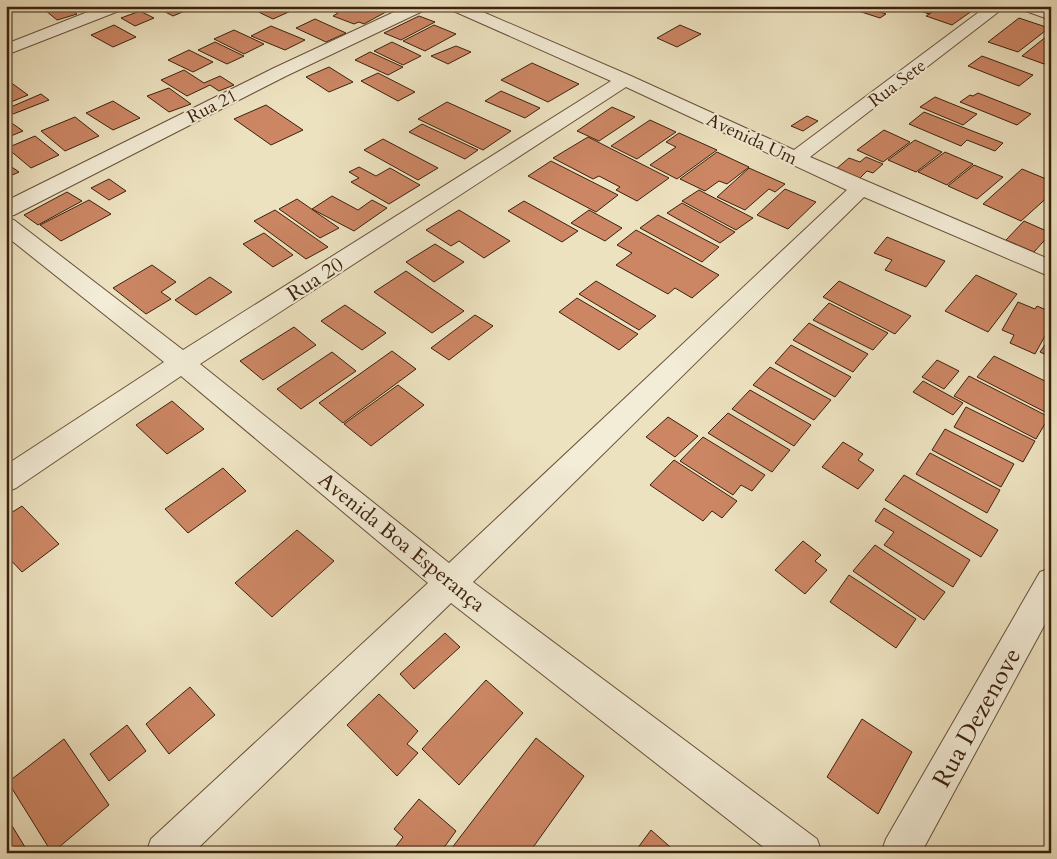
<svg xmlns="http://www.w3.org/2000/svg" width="1057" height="859" viewBox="0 0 1057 859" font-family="Cardo,serif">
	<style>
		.building { fill: #cc8664; stroke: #3c210d }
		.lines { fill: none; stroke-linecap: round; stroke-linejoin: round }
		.minor-casing { stroke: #68513a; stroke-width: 2 }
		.minor { fill: #f3ecd6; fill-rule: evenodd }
		.labels { text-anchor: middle; stroke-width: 4; stroke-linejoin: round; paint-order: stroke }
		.far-street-label { font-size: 18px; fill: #3c210d; stroke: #f3ecd6 }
		.street-label { font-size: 21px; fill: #3c210d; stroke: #f3ecd6 }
		.near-street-label { font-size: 25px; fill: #3c210d; stroke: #f3ecd6 }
	</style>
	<rect width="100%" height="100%" fill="#ede2c0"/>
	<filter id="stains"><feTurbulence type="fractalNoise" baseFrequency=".004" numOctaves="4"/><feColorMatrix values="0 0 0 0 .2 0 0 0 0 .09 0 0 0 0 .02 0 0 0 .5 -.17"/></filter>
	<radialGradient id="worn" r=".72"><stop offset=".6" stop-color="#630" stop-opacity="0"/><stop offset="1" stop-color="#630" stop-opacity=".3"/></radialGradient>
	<path class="building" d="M 40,6 L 68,6 L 77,14 L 57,20 Z
		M 154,6 L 189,6 L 192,8 L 173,16 Z
		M 246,6 L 302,6 L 273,19 Z
		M 343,6 L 388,6 L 393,8 L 364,24 L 359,22 L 354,24 L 333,16 L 338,13 L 333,11 Z
		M 863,6 L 886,14 L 880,18 L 846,7 Z
		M 907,6 L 939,6 L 929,14 Z
		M 941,6 L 979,6 L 952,25 L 926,16 Z
		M 140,11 L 154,18 L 135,26 L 121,18 Z
		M 419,16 L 435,22 L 401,40 L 384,33 Z
		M 1019,18 L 1049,28 L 1018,52 L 988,42 Z
		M 315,19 L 346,33 L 326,42 L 296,28 Z
		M 114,25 L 136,37 L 113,47 L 91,35 Z
		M 434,25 L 456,34 L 425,51 L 403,41 Z
		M 680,25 L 701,34 L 677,47 L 657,38 Z
		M 271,26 L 305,40 L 285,50 L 251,36 Z
		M 234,30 L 264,44 L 244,54 L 214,39 Z
		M 1047,36 L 1051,37 L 1051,61 L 1048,60 L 1044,64 L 1022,56 Z
		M 215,42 L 244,56 L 227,64 L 198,50 Z
		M 392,42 L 421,56 L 403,65 L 374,51 Z
		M 456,46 L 471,52 L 448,64 L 431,56 Z
		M 189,50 L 213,62 L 193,72 L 168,60 Z
		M 370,52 L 403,67 L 388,75 L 355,60 Z
		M 982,56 L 1033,75 L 1019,86 L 968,66 Z
		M 532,63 L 579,84 L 548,102 L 501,80 Z
		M 329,67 L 353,82 L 329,92 L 306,77 Z
		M 184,70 L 204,83 L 220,76 L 234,85 L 219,91 L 210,85 L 187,96 L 161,80 Z
		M 378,73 L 415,92 L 398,101 L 361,81 Z
		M 6,79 L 28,95 L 6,104 Z
		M 169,88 L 191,104 L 169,112 L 147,96 Z
		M 501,91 L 540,108 L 525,118 L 485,101 Z
		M 978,93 L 1031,114 L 1017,125 L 960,102 L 970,95 L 973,96 Z
		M 41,94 L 49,100 L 13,114 L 6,109 Z
		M 935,97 L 977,114 L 963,125 L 920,107 Z
		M 113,101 L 140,118 L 113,130 L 86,113 Z
		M 447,102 L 511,131 L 483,150 L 418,119 Z
		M 266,105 L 303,130 L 271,145 L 234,119 Z
		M 612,107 L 635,117 L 599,141 L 577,131 Z
		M 924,112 L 1003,143 L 995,151 L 967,140 L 961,146 L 909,124 Z
		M 807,116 L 818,121 L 803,131 L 791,126 Z
		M 75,117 L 99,136 L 65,151 L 41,131 Z
		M 6,119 L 23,131 L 6,138 Z
		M 650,120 L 676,132 L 637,159 L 611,146 Z
		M 422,124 L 478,150 L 465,159 L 409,132 Z
		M 884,130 L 910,142 L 883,162 L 857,150 Z
		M 679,133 L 717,150 L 677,179 L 650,165 L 676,147 L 666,142 Z
		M 35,136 L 59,155 L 31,168 L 7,148 Z
		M 588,137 L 669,178 L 637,201 L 616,190 L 620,187 L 599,176 L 593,179 L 553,158 Z
		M 383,139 L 438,168 L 418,180 L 364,150 Z
		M 915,140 L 942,152 L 916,172 L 888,160 Z
		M 717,152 L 749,167 L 727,184 L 719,181 L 705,191 L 680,179 Z
		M 945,152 L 973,164 L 947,185 L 918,172 Z
		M 866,157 L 883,164 L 873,173 L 867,171 L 859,179 L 836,169 L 849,158 L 860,162 Z
		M 551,161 L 618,195 L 596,212 L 528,176 Z
		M 6,163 L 19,172 L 6,178 Z
		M 974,165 L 1003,177 L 977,199 L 948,186 Z
		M 359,167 L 376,176 L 390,168 L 420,185 L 389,204 L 351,182 L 359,178 L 349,172 Z
		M 749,168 L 785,184 L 775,192 L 769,189 L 745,210 L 717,197 Z
		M 1022,169 L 1051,181 L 1051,194 L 1021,221 L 983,204 Z
		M 109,179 L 126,191 L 109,200 L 91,188 Z
		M 785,189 L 816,202 L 788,229 L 757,215 Z
		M 699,190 L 753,218 L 736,230 L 682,201 Z
		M 67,192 L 82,201 L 38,225 L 24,215 Z
		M 332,196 L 358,210 L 372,200 L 387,208 L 354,231 L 312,209 Z
		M 297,199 L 339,228 L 320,238 L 279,209 Z
		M 89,200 L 111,214 L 61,241 L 40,225 Z
		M 524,201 L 578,231 L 562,242 L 508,211 Z
		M 682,203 L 735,232 L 720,243 L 667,213 Z
		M 275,210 L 328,247 L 306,259 L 254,221 Z
		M 459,210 L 510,241 L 484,258 L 459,241 L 451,246 L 426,230 Z
		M 589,210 L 622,228 L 605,241 L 571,223 Z
		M 658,215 L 719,247 L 702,262 L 640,228 Z
		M 1024,221 L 1051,233 L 1034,252 L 1006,240 Z
		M 636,230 L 719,275 L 692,298 L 675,288 L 668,294 L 616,265 L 632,253 L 617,245 Z
		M 264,233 L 293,255 L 273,267 L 243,244 Z
		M 887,237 L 945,261 L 926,287 L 885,270 L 892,260 L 874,253 Z
		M 435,244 L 464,262 L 434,282 L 406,262 Z
		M 152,265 L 176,282 L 161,292 L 171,299 L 146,314 L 113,288 Z
		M 406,271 L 464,311 L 432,333 L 374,292 Z
		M 976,275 L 1017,294 L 988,332 L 945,311 Z
		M 210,277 L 232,292 L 196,315 L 175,300 Z
		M 596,281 L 656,316 L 639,330 L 579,294 Z
		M 839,281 L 911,316 L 895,334 L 823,297 Z
		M 577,298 L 638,334 L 619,350 L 559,312 Z
		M 1018,302 L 1035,309 L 1037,306 L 1051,312 L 1051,325 L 1035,354 L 1010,343 L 1014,335 L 1002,330 Z
		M 829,303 L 888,333 L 873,350 L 813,320 Z
		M 345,305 L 386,333 L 362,350 L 321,321 Z
		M 475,315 L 493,326 L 449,360 L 431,348 Z
		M 809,323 L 868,354 L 853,372 L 793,340 Z
		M 294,327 L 316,345 L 263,380 L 240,361 Z
		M 1051,336 L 1051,357 L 1040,352 Z
		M 791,345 L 851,377 L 835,397 L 775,363 Z
		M 392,351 L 416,369 L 343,423 L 319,403 Z
		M 332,352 L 356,371 L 301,409 L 277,389 Z
		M 994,356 L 1051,384 L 1051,415 L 977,377 Z
		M 937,360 L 959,371 L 944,389 L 922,377 Z
		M 770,367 L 831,400 L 814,420 L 753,385 Z
		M 969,376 L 1049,417 L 1036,439 L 954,396 Z
		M 923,381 L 963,403 L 953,415 L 913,392 Z
		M 398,385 L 424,405 L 371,446 L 344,424 Z
		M 750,390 L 811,425 L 794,446 L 732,409 Z
		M 172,401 L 204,429 L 167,454 L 136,425 Z
		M 966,407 L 1035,441 L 1023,462 L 954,427 Z
		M 728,413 L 790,450 L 772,472 L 708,433 Z
		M 668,417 L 698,436 L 675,457 L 646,437 Z
		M 945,429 L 1014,464 L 1001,487 L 932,450 Z
		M 703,437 L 765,475 L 752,491 L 741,485 L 733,495 L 680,461 Z
		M 843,442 L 863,454 L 858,460 L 874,470 L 858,489 L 822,467 Z
		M 930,453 L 1000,490 L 987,513 L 916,474 Z
		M 674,460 L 737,501 L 722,518 L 712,511 L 703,521 L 650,485 Z
		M 223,468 L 246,491 L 188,533 L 165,509 Z
		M 904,475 L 998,530 L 981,557 L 885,500 Z
		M 22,506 L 59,544 L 22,572 L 6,555 L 6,516 Z
		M 884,508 L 970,560 L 953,587 L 884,545 L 894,532 L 875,521 Z
		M 297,530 L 334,561 L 272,617 L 235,583 Z
		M 803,541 L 821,555 L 815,561 L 827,570 L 805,594 L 775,570 Z
		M 875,545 L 945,592 L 924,620 L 853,571 Z
		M 849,575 L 916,619 L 896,648 L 830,602 Z
		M 445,633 L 460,647 L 414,689 L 400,674 Z
		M 486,680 L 523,713 L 459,785 L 422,749 Z
		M 190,687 L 215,715 L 169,754 L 146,724 Z
		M 379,694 L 418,731 L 407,744 L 418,753 L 397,776 L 347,725 Z
		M 862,719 L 912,752 L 878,814 L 827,777 Z
		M 127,725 L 146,751 L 109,781 L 90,754 Z
		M 536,738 L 584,776 L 529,853 L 448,853 Z
		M 64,739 L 109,805 L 52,853 L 8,782 Z
		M 419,799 L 456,831 L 440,853 L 391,853 L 403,837 L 394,829 Z
		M 6,816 L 28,852 L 27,853 L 6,853 Z
		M 651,830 L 677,853 L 634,853 Z"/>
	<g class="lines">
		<g class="minor-casing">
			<path id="minor" d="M 103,6 L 126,6 L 124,9 L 6,55 L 6,44 Z
				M 407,6 L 429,6 L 427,9 L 286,76 L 14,215 L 6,217 L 6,201 L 274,68 Z
				M 447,6 L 469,6 L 631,76 L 794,150 L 987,6 L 1006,6 L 810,157 L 1051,260 L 1051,277 L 864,197 L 473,582 L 817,839 L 822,853 L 771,853 L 451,603 L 193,853 L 146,853 L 151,839 L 428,583 L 181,376 L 16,488 L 6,492 L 6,465 L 164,362 L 6,236 L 6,218 L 14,220 L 183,350 L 611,81 L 449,9 ZM 626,87 L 847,190 L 449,563 L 200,364 Z
				M 1018,6 L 1042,6 L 1051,9 L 1051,20 L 1020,9 Z
				M 1051,568 L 1051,613 L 921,853 L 881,853 L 886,839 L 1040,572 Z"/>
		</g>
		<use href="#minor" class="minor"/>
	</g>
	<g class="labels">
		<g class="far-street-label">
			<text transform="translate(897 83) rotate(-37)" y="6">Rua Sete</text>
			<text transform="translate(212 106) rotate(-27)" y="6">Rua 21</text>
			<text transform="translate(752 139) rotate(25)" y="6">Avenida Um</text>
		</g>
		<g class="street-label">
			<text transform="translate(315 279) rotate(-33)" y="7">Rua 20</text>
			<text transform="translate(402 542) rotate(39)" y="7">Avenida Boa Esperança</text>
		</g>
		<g class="near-street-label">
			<text transform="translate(976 717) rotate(-61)" y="9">Rua Dezenove</text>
		</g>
	</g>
	<rect width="1057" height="859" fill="none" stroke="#ede2c0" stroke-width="25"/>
	<rect x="8" y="8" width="1042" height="844" fill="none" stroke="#3c210d" stroke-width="2.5"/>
	<rect x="12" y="12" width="1032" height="834" fill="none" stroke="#3c210d"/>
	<rect width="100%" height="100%" filter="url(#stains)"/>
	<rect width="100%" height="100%" fill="url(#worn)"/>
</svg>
